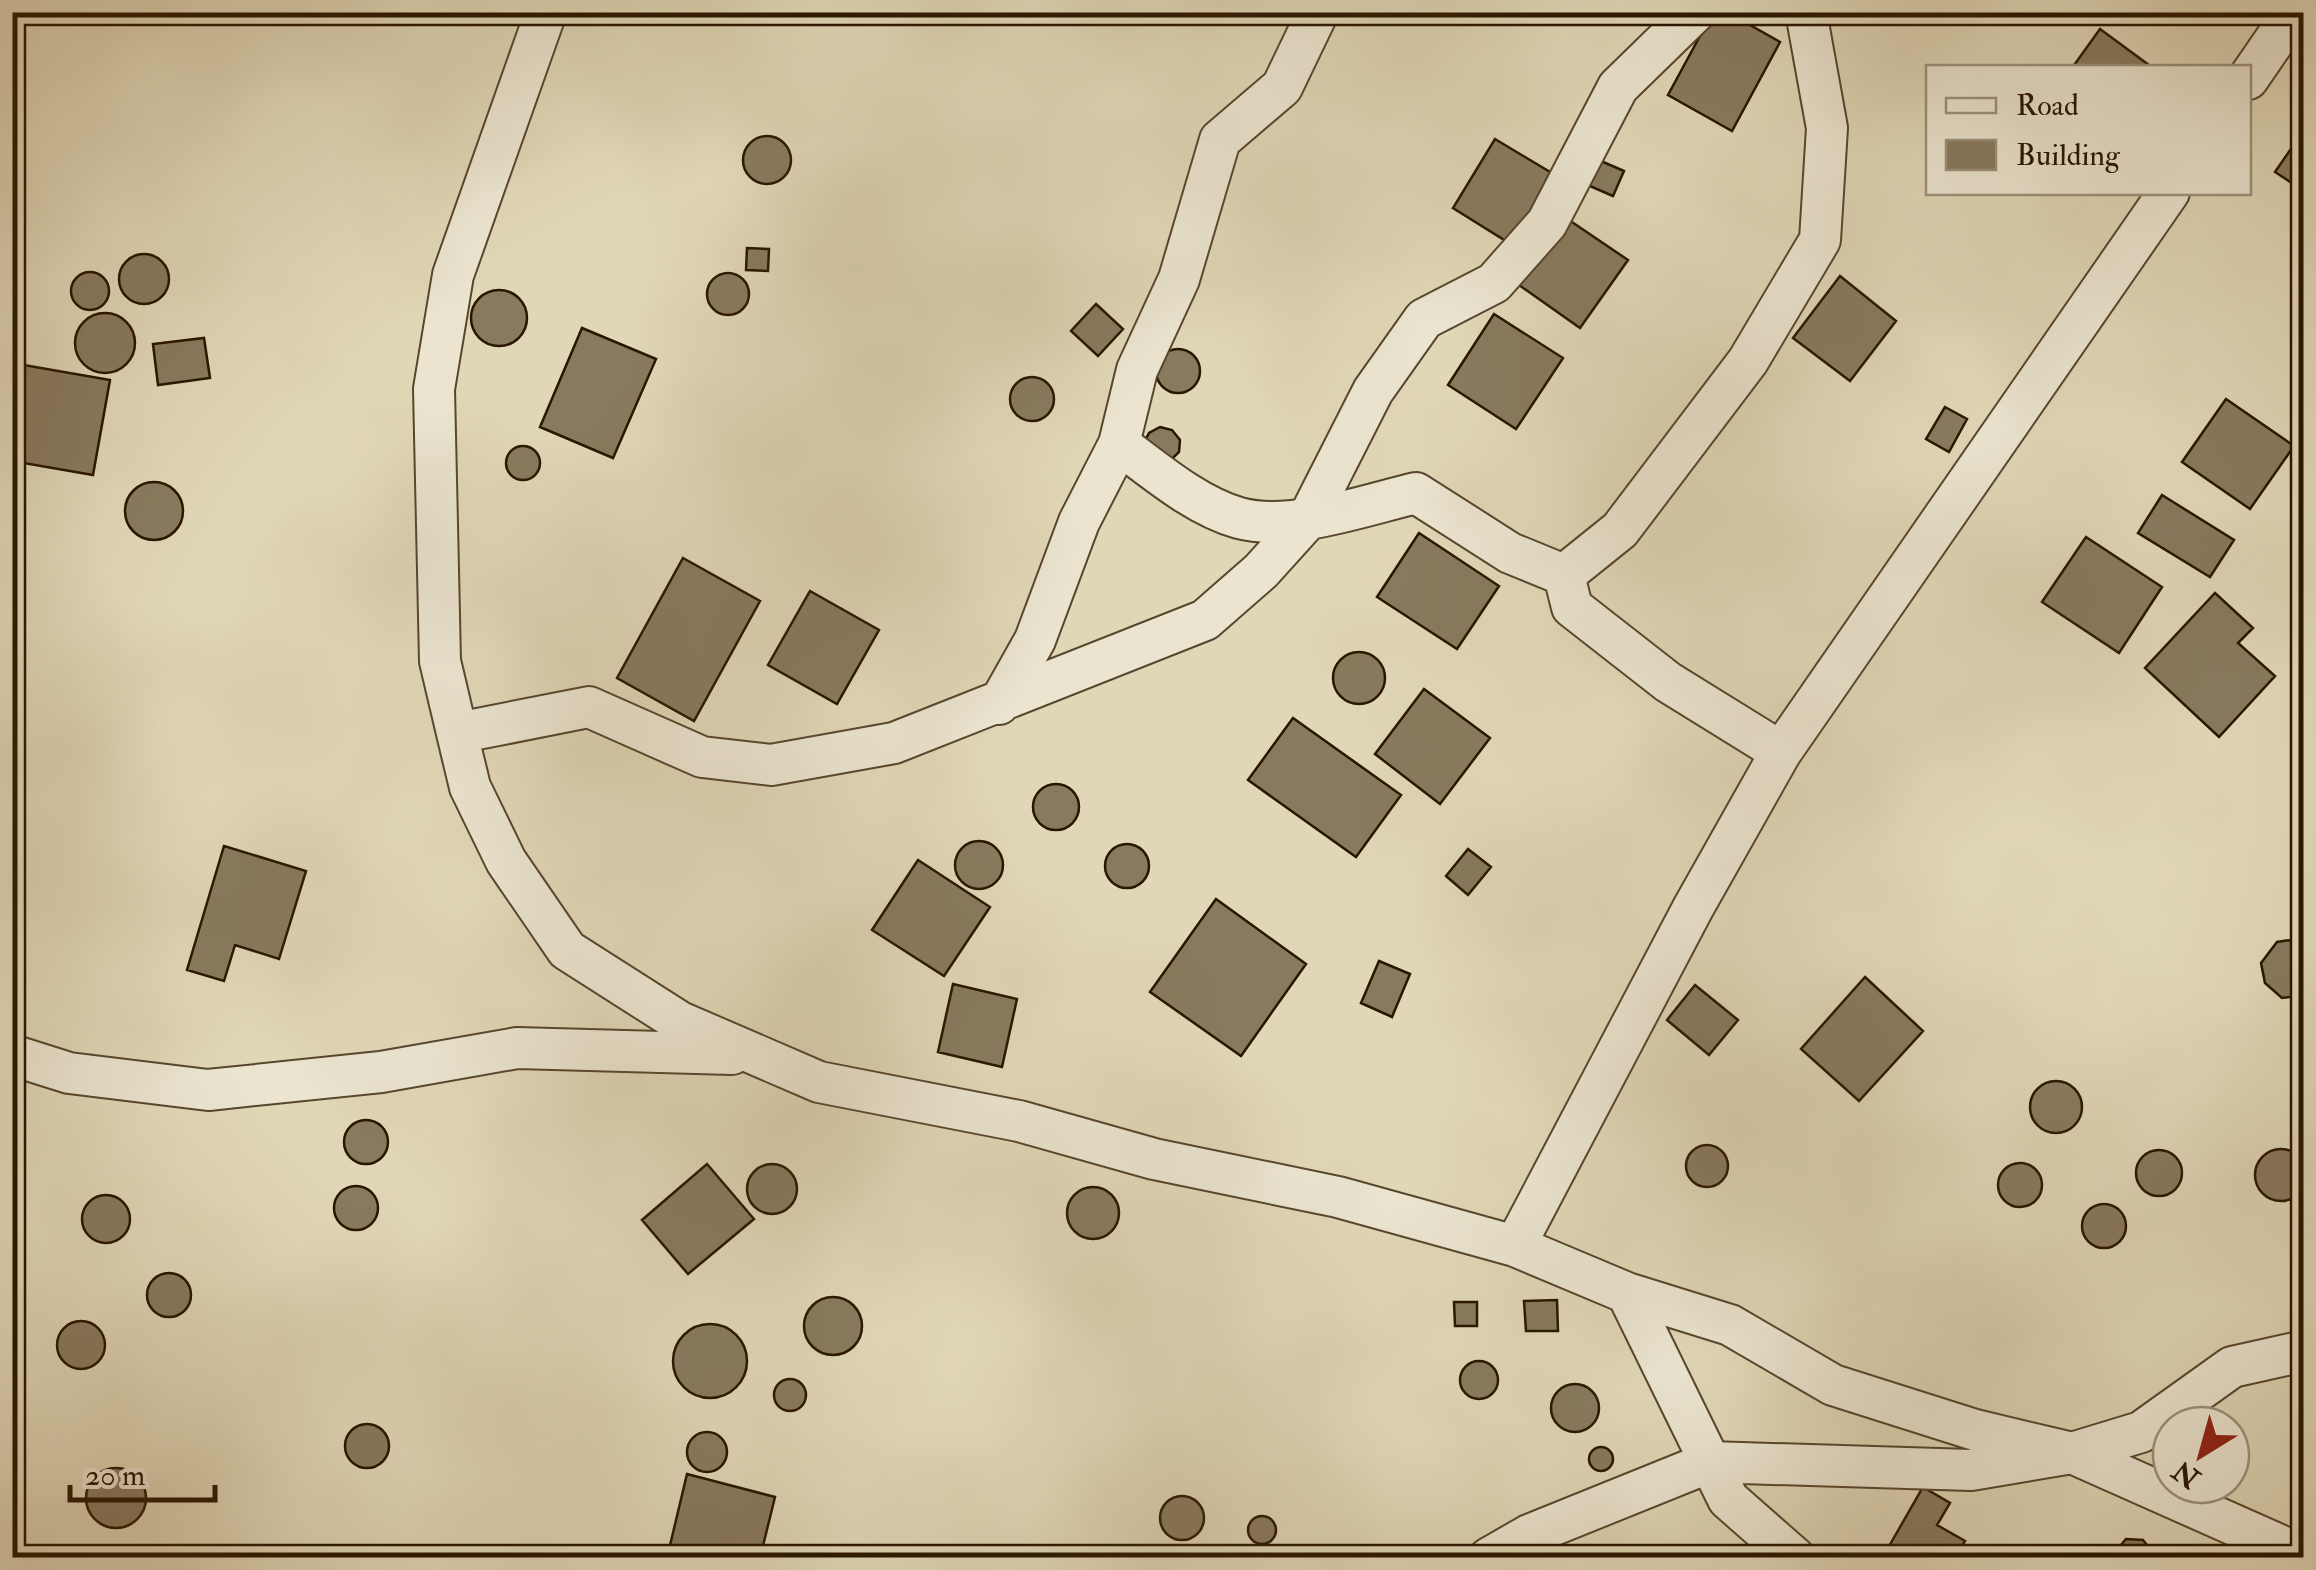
<svg xmlns="http://www.w3.org/2000/svg" width="2316" height="1570" viewBox="0 0 2316 1570" font-family="'IM FELL Double Pica',serif">
	<style>
		.building { fill: #887a5f; stroke: #291600; stroke-width: 2.5 }
		.lines { fill: none; stroke-linecap: round; stroke-linejoin: round }
		.minor-casing { stroke: #57462e; stroke-width: 44 }
		.minor { stroke: #ebe5d0; stroke-width: 40 }
	</style>
	<rect width="100%" height="100%" fill="#e0d7b7"/>
	<filter id="stains"><feTurbulence type="fractalNoise" baseFrequency=".002" numOctaves="4"/><feColorMatrix values="0 0 0 0 .2 0 0 0 0 .09 0 0 0 0 .02 0 0 0 .5 -.17"/></filter>
	<radialGradient id="worn" r=".72"><stop offset=".6" stop-color="#630" stop-opacity="0"/><stop offset="1" stop-color="#630" stop-opacity=".3"/></radialGradient>
	<path class="building" d="M 1713,12 L 1727,12 L 1780,42 L 1732,131 L 1668,95 Z
		M 2100,29 L 2153,68 L 2072,68 Z
		M 2304,130 L 2304,191 L 2275,172 Z
		M743 160a24 24 0 1 1 48 0a24 24 0 1 1-48 0Z
		M 1495,139 L 1560,178 L 1517,248 L 1453,208 Z
		M 1594,158 L 1624,171 L 1613,196 L 1583,183 Z
		M 1566,218 L 1628,260 L 1580,328 L 1519,285 Z
		M 747,248 L 769,249 L 768,271 L 746,270 Z
		M119 279a25 25 0 1 1 50 0a25 25 0 1 1-50 0Z
		M71 291a19 19 0 1 1 38 0a19 19 0 1 1-38 0Z
		M707 294a21 21 0 1 1 42 0a21 21 0 1 1-42 0Z
		M 1840,276 L 1896,321 L 1850,381 L 1793,338 Z
		M471 318a28 28 0 1 1 56 0a28 28 0 1 1-56 0Z
		M 1096,304 L 1123,329 L 1098,356 L 1071,331 Z
		M75 343a30 30 0 1 1 60 0a30 30 0 1 1-60 0Z
		M 1494,314 L 1563,358 L 1516,429 L 1448,385 Z
		M 582,328 L 656,359 L 613,458 L 540,427 Z
		M 204,338 L 210,378 L 158,385 L 153,344 Z
		M1156 371a22 22 0 1 1 44 0a22 22 0 1 1-44 0Z
		M 18,364 L 110,380 L 93,475 L 12,461 L 12,397 Z
		M1010 399a22 22 0 1 1 44 0a22 22 0 1 1-44 0Z
		M 2226,399 L 2294,446 L 2250,509 L 2182,462 Z
		M 1945,407 L 1967,419 L 1949,452 L 1926,439 Z
		M 1160,427 L 1172,430 L 1180,440 L 1179,452 L 1170,461 L 1144,443 L 1149,433 Z
		M506 463a17 17 0 1 1 34 0a17 17 0 1 1-34 0Z
		M125 511a29 29 0 1 1 58 0a29 29 0 1 1-58 0Z
		M 2162,495 L 2234,540 L 2210,577 L 2138,533 Z
		M 1419,533 L 1499,586 L 1457,649 L 1377,597 Z
		M 2086,537 L 2162,587 L 2119,653 L 2042,602 Z
		M 683,558 L 760,601 L 694,721 L 617,678 Z
		M 810,591 L 879,630 L 837,704 L 768,665 Z
		M 2215,593 L 2253,628 L 2238,643 L 2275,676 L 2219,737 L 2145,668 Z
		M1333 678a26 26 0 1 1 52 0a26 26 0 1 1-52 0Z
		M 1424,689 L 1490,738 L 1440,804 L 1375,754 Z
		M 1293,718 L 1401,795 L 1356,857 L 1248,780 Z
		M1033 807a23 23 0 1 1 46 0a23 23 0 1 1-46 0Z
		M955 865a24 24 0 1 1 48 0a24 24 0 1 1-48 0Z
		M1105 866a22 22 0 1 1 44 0a22 22 0 1 1-44 0Z
		M 224,846 L 306,871 L 279,959 L 235,945 L 224,981 L 187,970 Z
		M 1468,849 L 1491,867 L 1468,895 L 1446,876 Z
		M 918,860 L 990,907 L 944,976 L 872,930 Z
		M 1216,899 L 1306,964 L 1241,1056 L 1150,992 Z
		M 2297,939 L 2304,943 L 2304,995 L 2282,998 L 2265,983 L 2261,963 L 2277,942 Z
		M 1379,961 L 1410,974 L 1392,1017 L 1361,1003 Z
		M 1865,977 L 1923,1031 L 1859,1101 L 1801,1049 Z
		M 953,984 L 1017,999 L 1002,1067 L 938,1052 Z
		M 1695,985 L 1738,1020 L 1709,1055 L 1667,1020 Z
		M2030 1107a26 26 0 1 1 52 0a26 26 0 1 1-52 0Z
		M344 1142a22 22 0 1 1 44 0a22 22 0 1 1-44 0Z
		M 12,1142 L 22,1147 L 25,1156 L 23,1166 L 12,1172 Z
		M1686 1166a21 21 0 1 1 42 0a21 21 0 1 1-42 0Z
		M2255 1175a26 26 0 1 1 52 0a26 26 0 1 1-52 0Z
		M2136 1173a23 23 0 1 1 46 0a23 23 0 1 1-46 0Z
		M1998 1185a22 22 0 1 1 44 0a22 22 0 1 1-44 0Z
		M 707,1164 L 754,1219 L 688,1274 L 642,1220 Z
		M747 1189a25 25 0 1 1 50 0a25 25 0 1 1-50 0Z
		M334 1208a22 22 0 1 1 44 0a22 22 0 1 1-44 0Z
		M1067 1213a26 26 0 1 1 52 0a26 26 0 1 1-52 0Z
		M82 1219a24 24 0 1 1 48 0a24 24 0 1 1-48 0Z
		M2082 1226a22 22 0 1 1 44 0a22 22 0 1 1-44 0Z
		M147 1295a22 22 0 1 1 44 0a22 22 0 1 1-44 0Z
		M804 1326a29 29 0 1 1 58 0a29 29 0 1 1-58 0Z
		M 1557,1300 L 1558,1331 L 1526,1331 L 1524,1301 Z
		M 1454,1302 L 1477,1302 L 1477,1326 L 1455,1326 Z
		M57 1345a24 24 0 1 1 48 0a24 24 0 1 1-48 0Z
		M673 1361a37 37 0 1 1 74 0a37 37 0 1 1-74 0Z
		M1460 1380a19 19 0 1 1 38 0a19 19 0 1 1-38 0Z
		M774 1395a16 16 0 1 1 32 0a16 16 0 1 1-32 0Z
		M1551 1408a24 24 0 1 1 48 0a24 24 0 1 1-48 0Z
		M345 1446a22 22 0 1 1 44 0a22 22 0 1 1-44 0Z
		M687 1452a20 20 0 1 1 40 0a20 20 0 1 1-40 0Z
		M1589 1459a12 12 0 1 1 24 0a12 12 0 1 1-24 0Z
		M86 1498a30 30 0 1 1 60 0a30 30 0 1 1-60 0Z
		M 687,1474 L 775,1497 L 760,1558 L 667,1558 Z
		M 1923,1487 L 1950,1503 L 1937,1525 L 1965,1541 L 1955,1558 L 1905,1558 L 1888,1548 Z
		M1160 1518a22 22 0 1 1 44 0a22 22 0 1 1-44 0Z
		M1248 1530a14 14 0 1 1 28 0a14 14 0 1 1-28 0Z
		M 2126,1539 L 2143,1540 L 2157,1558 L 2110,1558 Z"/>
	<g class="lines">
		<g class="minor-casing">
			<path id="minor" d="M 546,12 L 453,275 L 434,389 L 440,661 L 457,733 L 470,787 L 506,861 L 567,950 L 680,1022 L 819,1082 L 1019,1121 L 1154,1159 L 1338,1197 L 1515,1246 L 1627,1293 L 1728,1499 L 1795,1558
				M 2248,79 L 2294,12
				M 1119,444 C 1154,470 1196,506 1239,518 C 1291,532 1365,505 1416,493 L 1510,553 L 1564,575 L 1620,530 L 1748,361 L 1820,240 L 1827,128 L 1806,12
				M 1564,575 L 1572,607 L 1668,682 L 1781,752
				M 999,704 L 1035,640 L 1079,522 L 1119,444 L 1137,370 L 1179,279 L 1220,140 L 1282,87 L 1318,12
				M 457,733 L 589,707 L 702,757 L 771,765 L 894,743 L 1205,620 L 1261,571 L 1308,519 L 1373,391 L 1424,319 L 1494,283 L 1547,223 L 1618,87 L 1695,12
				M 12,1055 L 69,1073 L 208,1090 L 381,1072 L 517,1048 L 732,1054
				M 1515,1246 L 1693,908 L 1781,752 L 2169,192
				M 1627,1293 L 1730,1325 L 1833,1385 L 1975,1430 L 2072,1453 L 2141,1432 L 2232,1367 L 2304,1351
				M 1489,1558 L 1529,1535 L 1710,1462 L 1971,1470 L 2072,1453 L 2304,1556"/>
		</g>
		<use href="#minor" class="minor"/>
	</g>
	<rect width="2316" height="1570" fill="none" stroke="#e0d7b7" stroke-width="50"/>
	<rect x="15" y="15" width="2286" height="1540" fill="none" stroke="#291600" stroke-width="5"/>
	<rect x="25" y="25" width="2266" height="1520" fill="none" stroke="#291600" stroke-width="2.5"/>
	<rect x="1926" y="65" width="325" height="130" fill="#ebe5d0" stroke="#9d927d" stroke-width="2.5"/>
	<rect x="1946" y="98" width="50" height="15" fill="#ebe5d0" stroke="#9d927d" stroke-width="2.5"/>
	<text x="2016" y="115" font-size="30" fill="#291600">Road</text>
	<rect x="1946" y="140" width="50" height="30" fill="#887a5f" stroke="#9d927d" stroke-width="2.5"/>
	<text x="2016" y="165" font-size="30" fill="#291600">Building</text>
	<g transform="translate(2201 1455) rotate(217)"><circle r="48" fill="#ebe5d0" stroke="#9d927d" stroke-width="2.5"/>
	<path d="M0-8L18 38L0 25L-18 38Z" fill="#8f2418"/>
	<text y="-15" font-size="28" font-weight="bold" text-anchor="middle" fill="#291600">N</text>
	</g>
	<path d="M70 1485v15h145v-15" fill="none" stroke="#291600" stroke-width="5"/>
	<text x="85" y="1485" font-size="30" fill="#291600" stroke="#ebe5d0" stroke-width="8" paint-order="stroke">20 m</text>
	<rect width="100%" height="100%" filter="url(#stains)"/>
	<rect width="100%" height="100%" fill="url(#worn)"/>
</svg>
